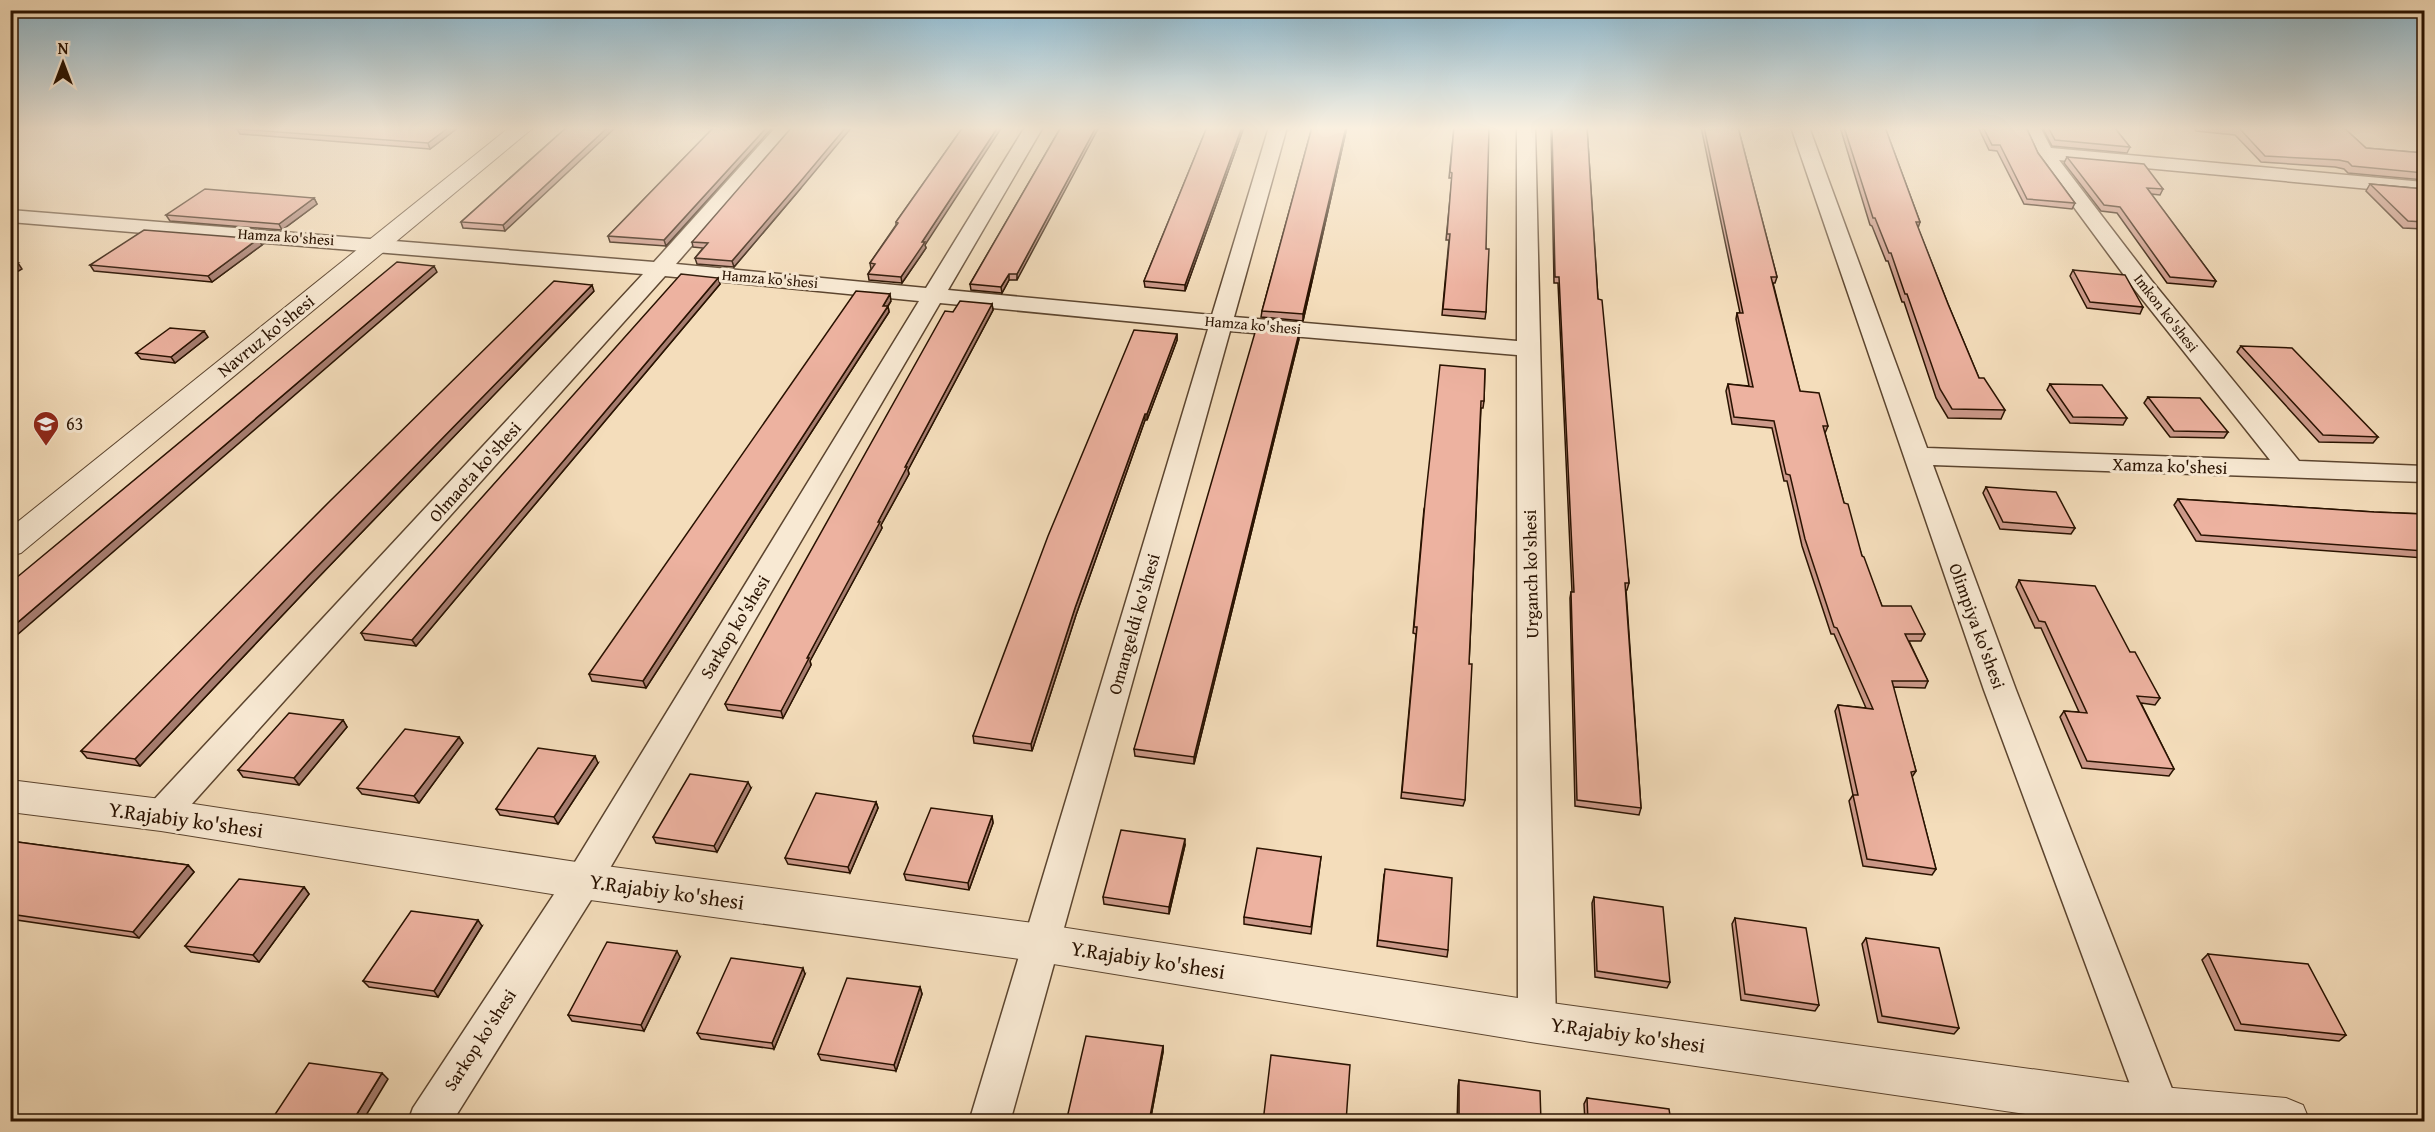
<svg xmlns="http://www.w3.org/2000/svg" width="2435" height="1132" viewBox="0 0 2435 1132" font-family="'Gentium Book Plus',serif">
	<style>
		.lines { fill: none; stroke-linecap: round; stroke-linejoin: round }
		.minor-casing { stroke: #5c452f; stroke-width: 3 }
		.tertiary-casing { stroke: #5c452f; stroke-width: 2 }
		.minor { fill: #f8e9d3; fill-rule: evenodd }
		.tertiary { fill: #f8e9d3; fill-rule: evenodd }
		.wall { fill: #cc998a; stroke: #291200; stroke-width: 1.5 }
		.shaded-wall { fill: #a67d70; stroke: #291200; stroke-width: 1.5 }
		.building { fill: #edb2a0; stroke: #291200; stroke-width: 1.5 }
		.labels { text-anchor: middle; stroke-width: 6; stroke-linejoin: round; paint-order: stroke }
		.far-street-label { font-size: 15px; fill: #291200; stroke: #f8e9d3 }
		.street-label { font-size: 18px; fill: #291200; stroke: #f8e9d3 }
		.poi-label { font-size: 18px; fill: #291200; stroke: #f8e9d3; text-anchor: start }
		.near-street-label { font-size: 21px; fill: #291200; stroke: #f8e9d3 }
	</style>
	<rect width="100%" height="100%" fill="#f4ddbb"/>
	<filter id="stains"><feTurbulence type="fractalNoise" baseFrequency=".00333" numOctaves="4"/><feColorMatrix values="0 0 0 0 .2 0 0 0 0 .09 0 0 0 0 .02 0 0 0 .5 -.17"/></filter>
	<radialGradient id="worn" r=".72"><stop offset=".6" stop-color="#630" stop-opacity="0"/><stop offset="1" stop-color="#630" stop-opacity=".3"/></radialGradient>
	<g class="lines">
		<g class="minor-casing">
			<path id="minor" d="M 776,127 L 795,127 L 676,264 L 926,288 L 1025,127 L 1043,127 L 948,290 L 1212,315 L 1269,127 L 1287,127 L 1234,317 L 1517,341 L 1517,127 L 1535,127 L 1556,1022 L 1551,1035 L 1537,1040 L 1523,1035 L 1518,1022 L 1517,355 L 1230,331 L 1010,1122 L 969,1122 L 1208,329 L 940,303 L 596,892 L 452,1122 L 408,1122 L 413,1108 L 570,870 L 919,301 L 665,276 L 173,825 L 161,829 L 149,825 L 144,815 L 149,805 L 643,274 L 10,222 L 10,210 L 654,262 Z
				M 1791,127 L 1809,127 L 1927,448 L 2270,460 L 2135,290 L 2037,157 L 2022,127 L 2040,127 L 2051,148 L 2424,182 L 2424,194 L 2059,160 L 2151,280 L 2299,461 L 2424,466 L 2424,482 L 1933,465 L 2016,690 L 2185,1122 L 2144,1122 L 1984,690 Z"/>
		</g>
		<g class="tertiary-casing">
			<path id="tertiary" d="M 510,127 L 534,127 L 21,553 L 10,556 L 10,528 Z
				M 10,780 L 161,799 L 583,863 L 1041,924 L 1537,1001 L 2162,1087 L 2286,1098 L 2303,1105 L 2310,1122 L 2081,1122 L 1537,1043 L 1041,962 L 583,899 L 161,831 L 10,812 Z"/>
		</g>
		<use href="#minor" class="minor"/>
		<use href="#tertiary" class="tertiary"/>
	</g>
	<path class="wall" d="M 459,127 L 430,149 L 240,134 L 237,129 Z
		M 567,127 L 505,231 L 463,228 L 461,222 Z
		M 714,127 L 666,246 L 610,242 L 608,236 Z
		M 963,127 L 925,245 L 926,248 L 902,283 L 869,280 L 868,274 L 871,269 L 870,263 L 896,225 L 896,222 Z
		M 1061,127 L 1017,280 L 1009,280 L 1002,293 L 971,290 L 970,284 Z
		M 1207,127 L 1244,127 L 1185,291 L 1145,287 L 1144,281 Z
		M 1312,127 L 1347,127 L 1303,321 L 1261,317 L 1262,311 Z
		M 1454,127 L 1486,249 L 1486,312 L 1485,319 L 1442,315 L 1449,240 L 1446,240 L 1452,178 L 1449,178 Z
		M 1551,127 L 1587,127 L 1598,299 L 1629,583 L 1627,590 L 1626,590 L 1641,808 L 1639,815 L 1575,806 L 1570,598 L 1571,592 L 1572,592 L 1558,283 L 1554,283 Z
		M 1701,127 L 1738,127 L 1777,277 L 1775,283 L 1773,283 L 1800,391 L 1828,426 L 1825,433 L 1844,503 L 1862,556 L 1882,606 L 1925,634 L 1921,641 L 1909,641 L 1928,681 L 1925,688 L 1893,687 L 1916,771 L 1912,777 L 1936,869 L 1932,875 L 1863,866 L 1849,801 L 1853,795 L 1835,711 L 1838,705 L 1866,708 L 1834,634 L 1831,634 L 1802,546 L 1787,481 L 1784,481 L 1772,428 L 1732,424 L 1726,391 L 1728,384 L 1749,386 L 1736,319 L 1737,313 L 1740,313 Z
		M 1840,127 L 1885,127 L 1920,222 L 1918,228 L 1948,304 L 1979,378 L 2005,410 L 2001,419 L 1948,418 L 1936,398 L 1904,302 L 1902,302 L 1888,261 L 1886,261 L 1872,226 L 1870,225 Z
		M 1978,127 L 2026,127 L 2038,153 L 2075,203 L 2072,209 L 2024,204 L 1997,151 L 1989,150 Z
		M 2042,127 L 2114,127 L 2130,147 L 2127,153 L 2052,146 Z
		M 2193,127 L 2343,127 L 2366,148 L 2424,153 L 2424,180 L 2348,173 L 2344,169 L 2335,167 L 2261,162 L 2235,135 L 2196,131 Z
		M 2067,157 L 2163,189 L 2160,195 L 2151,194 L 2216,281 L 2213,287 L 2167,283 L 2117,213 L 2101,211 L 2064,163 Z
		M 2370,184 L 2424,189 L 2424,229 L 2403,228 L 2366,191 Z
		M 801,188 L 734,267 L 697,264 L 695,258 L 703,248 L 693,247 L 692,242 Z
		M 314,198 L 317,204 L 282,230 L 170,221 L 166,215 Z
		M 262,245 L 212,282 L 94,271 L 90,265 Z
		M 2073,270 L 2143,307 L 2140,314 L 2087,308 L 2070,276 Z
		M 718,278 L 720,284 L 416,646 L 365,640 L 361,633 Z
		M 594,291 L 313,583 L 140,766 L 87,758 L 81,751 Z
		M 891,301 L 888,306 L 889,312 L 646,688 L 592,681 L 589,674 Z
		M 992,304 L 993,310 L 908,470 L 909,474 L 881,525 L 882,528 L 810,661 L 811,665 L 783,718 L 728,710 L 725,704 L 953,312 Z
		M 1177,334 L 1177,340 L 1147,420 L 1145,420 L 1076,615 L 1032,751 L 974,743 L 973,736 Z
		M 208,337 L 175,363 L 141,359 L 136,353 Z
		M 1299,339 L 1194,764 L 1135,756 L 1134,749 Z
		M 2241,346 L 2378,437 L 2373,443 L 2319,442 L 2237,352 Z
		M 1485,369 L 1484,401 L 1483,408 L 1481,408 L 1469,664 L 1465,800 L 1463,806 L 1401,798 L 1416,634 L 1413,633 L 1424,509 Z
		M 2050,384 L 2127,418 L 2123,425 L 2070,423 L 2047,390 Z
		M 2148,397 L 2228,432 L 2224,438 L 2170,437 L 2144,403 Z
		M 1986,487 L 2075,528 L 2071,534 L 2000,529 L 1983,493 Z
		M 2178,499 L 2374,512 L 2424,514 L 2424,558 L 2196,541 L 2174,505 Z
		M 2019,580 L 2130,652 L 2160,698 L 2155,705 L 2141,703 L 2174,769 L 2169,776 L 2082,768 L 2060,717 L 2064,711 L 2079,712 L 2041,628 L 2035,628 L 2016,587 Z
		M 343,720 L 347,727 L 299,785 L 243,777 L 238,770 Z
		M 459,737 L 463,743 L 419,803 L 362,794 L 357,788 Z
		M 598,763 L 558,824 L 500,815 L 496,809 Z
		M 751,788 L 717,852 L 656,843 L 653,837 Z
		M 876,802 L 878,808 L 850,873 L 788,864 L 785,858 Z
		M 992,816 L 993,823 L 969,890 L 906,880 L 904,874 Z
		M 10,841 L 188,865 L 194,872 L 139,938 L 10,919 Z
		M 1185,845 L 1169,914 L 1104,904 L 1103,897 Z
		M 1321,857 L 1311,934 L 1244,924 L 1244,917 Z
		M 1384,875 L 1448,950 L 1447,957 L 1377,946 Z
		M 304,887 L 309,894 L 259,962 L 191,952 L 185,946 Z
		M 1594,897 L 1670,982 L 1667,988 L 1595,977 L 1592,903 Z
		M 1735,918 L 1819,1005 L 1815,1011 L 1741,1000 L 1732,924 Z
		M 482,926 L 438,997 L 369,987 L 363,981 Z
		M 1866,938 L 1959,1028 L 1954,1034 L 1878,1022 L 1862,944 Z
		M 2208,954 L 2346,1035 L 2339,1041 L 2235,1030 L 2202,960 Z
		M 680,957 L 644,1031 L 572,1021 L 568,1015 Z
		M 805,974 L 774,1049 L 701,1039 L 697,1033 Z
		M 920,987 L 922,994 L 896,1071 L 821,1060 L 818,1054 Z
		M 1163,1046 L 1163,1052 L 1150,1122 L 1068,1122 L 1067,1118 Z
		M 1459,1080 L 1541,1122 L 1457,1122 L 1458,1086 Z
		M 1587,1098 L 1671,1122 L 1585,1122 L 1584,1104 Z"/>
	<path class="shaded-wall" d="M 449,127 L 459,127 L 430,149 L 428,143 Z
		M 608,127 L 616,127 L 505,231 L 503,225 Z
		M 767,127 L 773,127 L 666,246 L 664,240 Z
		M 846,127 L 852,127 L 801,188 L 734,267 L 732,261 Z
		M 998,127 L 1002,127 L 925,245 L 926,248 L 902,283 L 901,277 L 922,242 Z
		M 1096,127 L 1099,127 L 1017,280 L 1017,274 Z
		M 1242,127 L 1244,127 L 1185,291 L 1185,285 Z
		M 1346,127 L 1347,127 L 1303,321 L 1303,314 Z
		M 314,198 L 317,204 L 282,230 L 279,224 Z
		M 258,239 L 262,245 L 212,282 L 208,276 Z
		M 18,263 L 22,269 L 10,276 L 10,267 Z
		M 434,266 L 437,272 L 10,641 L 10,629 Z
		M 1009,274 L 1009,280 L 1002,293 L 1001,287 Z
		M 718,278 L 720,284 L 416,646 L 412,640 Z
		M 592,285 L 594,291 L 313,583 L 140,766 L 135,759 L 308,576 Z
		M 890,294 L 891,301 L 884,312 L 883,306 Z
		M 992,304 L 993,310 L 908,470 L 909,474 L 881,525 L 882,528 L 810,661 L 811,665 L 783,718 L 781,711 L 807,658 L 878,522 L 905,467 Z
		M 888,306 L 889,312 L 646,688 L 643,681 Z
		M 204,331 L 208,337 L 175,363 L 171,357 Z
		M 1299,333 L 1299,339 L 1194,764 L 1194,757 Z
		M 1177,334 L 1177,340 L 1147,420 L 1147,414 Z
		M 1145,414 L 1145,420 L 1076,615 L 1032,751 L 1031,744 L 1075,608 Z
		M 343,720 L 347,727 L 299,785 L 294,778 Z
		M 459,737 L 463,743 L 419,803 L 414,796 Z
		M 595,756 L 598,763 L 558,824 L 554,817 Z
		M 748,782 L 751,788 L 717,852 L 714,846 Z
		M 876,802 L 878,808 L 850,873 L 848,867 Z
		M 992,816 L 993,823 L 969,890 L 968,883 Z
		M 1185,839 L 1185,845 L 1169,914 L 1169,907 Z
		M 188,865 L 194,872 L 139,938 L 133,932 Z
		M 304,887 L 309,894 L 259,962 L 253,955 Z
		M 478,920 L 482,926 L 438,997 L 434,991 Z
		M 677,951 L 680,957 L 644,1031 L 641,1025 Z
		M 803,968 L 805,974 L 774,1049 L 772,1043 Z
		M 920,987 L 922,994 L 896,1071 L 894,1065 Z
		M 1163,1046 L 1163,1052 L 1150,1122 L 1149,1122 Z
		M 382,1073 L 388,1079 L 362,1122 L 352,1122 Z"/>
	<path class="building" d="M 240,127 L 449,127 L 428,143 L 237,129 Z
		M 567,127 L 608,127 L 503,225 L 461,222 Z
		M 714,127 L 767,127 L 664,240 L 608,236 Z
		M 792,127 L 846,127 L 800,182 L 732,261 L 695,258 L 708,243 L 692,242 Z
		M 963,127 L 998,127 L 922,242 L 925,242 L 901,277 L 868,274 L 875,264 L 870,263 L 898,223 L 896,222 Z
		M 1061,127 L 1096,127 L 1017,274 L 1009,274 L 1001,287 L 970,284 Z
		M 1207,127 L 1242,127 L 1185,285 L 1144,281 Z
		M 1312,127 L 1346,127 L 1303,314 L 1262,311 Z
		M 1454,127 L 1489,127 L 1486,249 L 1489,249 L 1486,312 L 1443,309 L 1450,234 L 1447,234 L 1452,173 L 1450,172 Z
		M 1552,127 L 1587,127 L 1598,299 L 1602,300 L 1625,539 L 1629,583 L 1625,583 L 1641,808 L 1577,800 L 1571,592 L 1574,592 L 1559,277 L 1555,277 Z
		M 1704,127 L 1738,127 L 1777,277 L 1771,277 L 1800,391 L 1819,393 L 1828,426 L 1823,426 L 1844,503 L 1848,504 L 1862,556 L 1864,557 L 1882,606 L 1911,606 L 1925,634 L 1905,634 L 1928,681 L 1892,681 L 1916,771 L 1911,772 L 1936,869 L 1867,859 L 1853,795 L 1858,795 L 1838,705 L 1873,709 L 1837,628 L 1834,627 L 1805,539 L 1790,475 L 1786,474 L 1774,421 L 1734,417 L 1728,384 L 1753,387 L 1737,313 L 1743,313 Z
		M 1844,127 L 1885,127 L 1920,222 L 1916,222 L 1948,304 L 1979,378 L 1984,378 L 2005,410 L 1952,409 L 1940,389 L 1907,294 L 1905,294 L 1891,253 L 1889,253 L 1875,218 L 1873,218 Z
		M 1983,127 L 2026,127 L 2038,153 L 2075,203 L 2027,199 L 2000,145 L 1992,145 Z
		M 2048,127 L 2114,127 L 2130,147 L 2055,140 Z
		M 2226,127 L 2343,127 L 2366,148 L 2424,153 L 2424,173 L 2352,166 L 2348,162 L 2339,160 L 2265,156 L 2239,128 Z
		M 2067,157 L 2144,164 L 2163,189 L 2147,188 L 2216,281 L 2170,277 L 2120,207 L 2104,205 Z
		M 2370,184 L 2424,189 L 2424,222 L 2408,221 Z
		M 205,189 L 314,198 L 279,224 L 166,215 Z
		M 144,230 L 258,239 L 208,276 L 90,265 Z
		M 10,262 L 18,263 L 10,267 Z
		M 397,262 L 434,266 L 10,629 L 10,583 Z
		M 2073,270 L 2125,275 L 2143,307 L 2090,302 Z
		M 681,274 L 718,278 L 412,640 L 361,633 Z
		M 554,281 L 592,285 L 308,576 L 135,759 L 81,751 L 330,501 Z
		M 856,291 L 890,294 L 883,306 L 888,306 L 643,681 L 589,674 Z
		M 960,301 L 992,304 L 905,467 L 907,467 L 878,522 L 880,522 L 807,658 L 809,658 L 781,711 L 725,704 L 945,311 L 953,312 Z
		M 170,328 L 204,331 L 171,357 L 136,353 Z
		M 1256,329 L 1299,333 L 1194,757 L 1134,749 Z
		M 1134,330 L 1177,334 L 1147,414 L 1145,414 L 1075,608 L 1031,744 L 973,736 L 1048,536 Z
		M 2241,346 L 2292,348 L 2378,437 L 2323,435 Z
		M 1440,365 L 1485,369 L 1484,401 L 1481,401 L 1469,664 L 1472,664 L 1465,800 L 1402,792 L 1417,627 L 1414,627 L 1425,502 Z
		M 2050,384 L 2102,385 L 2127,418 L 2073,417 Z
		M 2148,397 L 2200,398 L 2228,432 L 2174,431 Z
		M 1986,487 L 2056,492 L 2075,528 L 2003,522 Z
		M 2178,499 L 2374,512 L 2424,514 L 2424,551 L 2201,535 Z
		M 2019,580 L 2095,586 L 2130,652 L 2135,652 L 2160,698 L 2137,696 L 2174,769 L 2087,761 L 2064,711 L 2087,713 L 2045,622 L 2039,621 Z
		M 289,713 L 343,720 L 294,778 L 238,770 Z
		M 405,729 L 459,737 L 414,796 L 357,788 Z
		M 538,748 L 595,756 L 554,817 L 496,809 Z
		M 690,774 L 748,782 L 714,846 L 653,837 Z
		M 816,793 L 876,802 L 848,867 L 785,858 Z
		M 931,808 L 992,816 L 968,883 L 904,874 Z
		M 1121,830 L 1185,839 L 1169,907 L 1103,897 Z
		M 10,841 L 188,865 L 133,932 L 10,914 Z
		M 1257,848 L 1321,857 L 1311,927 L 1244,917 Z
		M 1385,869 L 1452,878 L 1448,950 L 1378,940 Z
		M 239,879 L 304,887 L 253,955 L 185,946 Z
		M 1594,897 L 1663,907 L 1670,982 L 1597,971 Z
		M 411,911 L 478,920 L 434,991 L 363,981 Z
		M 1735,918 L 1806,928 L 1819,1005 L 1745,994 Z
		M 1866,938 L 1939,948 L 1959,1028 L 1882,1016 Z
		M 607,942 L 677,951 L 641,1025 L 568,1015 Z
		M 2208,954 L 2308,964 L 2346,1035 L 2241,1024 Z
		M 731,958 L 803,968 L 772,1043 L 697,1033 Z
		M 847,978 L 920,987 L 894,1065 L 818,1054 Z
		M 1086,1036 L 1163,1046 L 1149,1122 L 1094,1122 L 1067,1118 Z
		M 1271,1055 L 1350,1065 L 1346,1122 L 1263,1122 Z
		M 309,1063 L 382,1073 L 352,1122 L 270,1122 Z
		M 1459,1080 L 1540,1091 L 1541,1122 L 1459,1122 Z
		M 1587,1098 L 1669,1109 L 1671,1122 L 1588,1122 Z"/>
	<linearGradient id="sky" x2="0" y2="1"><stop stop-color="#8ab8d0"/><stop offset="0.45" stop-color="#faf0e0"/><stop offset="1" stop-color="#faf0e0" stop-opacity="0"/></linearGradient>
	<rect width="2435" height="285" fill="url(#sky)"/>
	<defs>
		<g id="school-pin" transform="scale(1.35)"><path d="M0 17L-7.5 6A9.5 9.5 0 1 1 7.5 6Z" fill="#8f2418" stroke="#f8e9d3"/><path d="M0-5L7-2L0 1L-7-2ZM-4 1L0 2.5L4 1V4Q0 6-4 4Z" fill="#fff"/></g>
	</defs>
	<g fill-rule="evenodd">
		<use href="#school-pin" x="46" y="424"/>
	</g>
	<g class="labels">
		<g class="far-street-label">
			<text transform="translate(286 237) rotate(4)" y="5">Hamza ko'shesi</text>
			<text transform="translate(770 279) rotate(5)" y="5">Hamza ko'shesi</text>
			<text transform="translate(2166 313) rotate(52)" y="5">Imkon ko'shesi</text>
			<text transform="translate(1253 325) rotate(5)" y="5">Hamza ko'shesi</text>
		</g>
		<g class="street-label">
			<text transform="translate(266 336) rotate(-39)" y="6">Navruz ko'shesi</text>
			<text transform="translate(2170 466) rotate(2)" y="6">Xamza ko'shesi</text>
			<text transform="translate(475 472) rotate(-48)" y="6">Olmaota ko'shesi</text>
			<text transform="translate(1531 574) rotate(-91)" y="6">Urganch ko'shesi</text>
			<text transform="translate(1134 624) rotate(-74)" y="6">Omangeldi ko'shesi</text>
			<text transform="translate(1977 626) rotate(70)" y="6">Olimpiya ko'shesi</text>
			<text transform="translate(735 627) rotate(-59)" y="6">Sarkop ko'shesi</text>
			<text transform="translate(480 1040) rotate(-57)" y="6">Sarkop ko'shesi</text>
		</g>
		<g class="poi-label">
			<text x="66" y="430">63</text>
		</g>
		<g class="near-street-label">
			<text transform="translate(186 820) rotate(8)" y="7">Y.Rajabiy ko'shesi</text>
			<text transform="translate(667 892) rotate(8)" y="7">Y.Rajabiy ko'shesi</text>
			<text transform="translate(1148 960) rotate(9)" y="7">Y.Rajabiy ko'shesi</text>
			<text transform="translate(1628 1035) rotate(8)" y="7">Y.Rajabiy ko'shesi</text>
		</g>
	</g>
	<rect width="2435" height="1132" fill="none" stroke="#f4ddbb" stroke-width="36"/>
	<rect x="12" y="12" width="2411" height="1108" fill="none" stroke="#291200" stroke-width="3"/>
	<rect x="18" y="18" width="2399" height="1096" fill="none" stroke="#291200" stroke-width="1.5"/>
	<g transform="translate(63 63)" stroke="#f8e9d3" stroke-width="4.5" paint-order="stroke">
	<path d="M0-4.5L10 22L0 15L-10 22Z" fill="#291200"/>
	<text y="-9" font-size="16" font-weight="bold" text-anchor="middle" fill="#291200">N</text>
	</g>
	<rect width="100%" height="100%" filter="url(#stains)"/>
	<rect width="100%" height="100%" fill="url(#worn)"/>
</svg>
